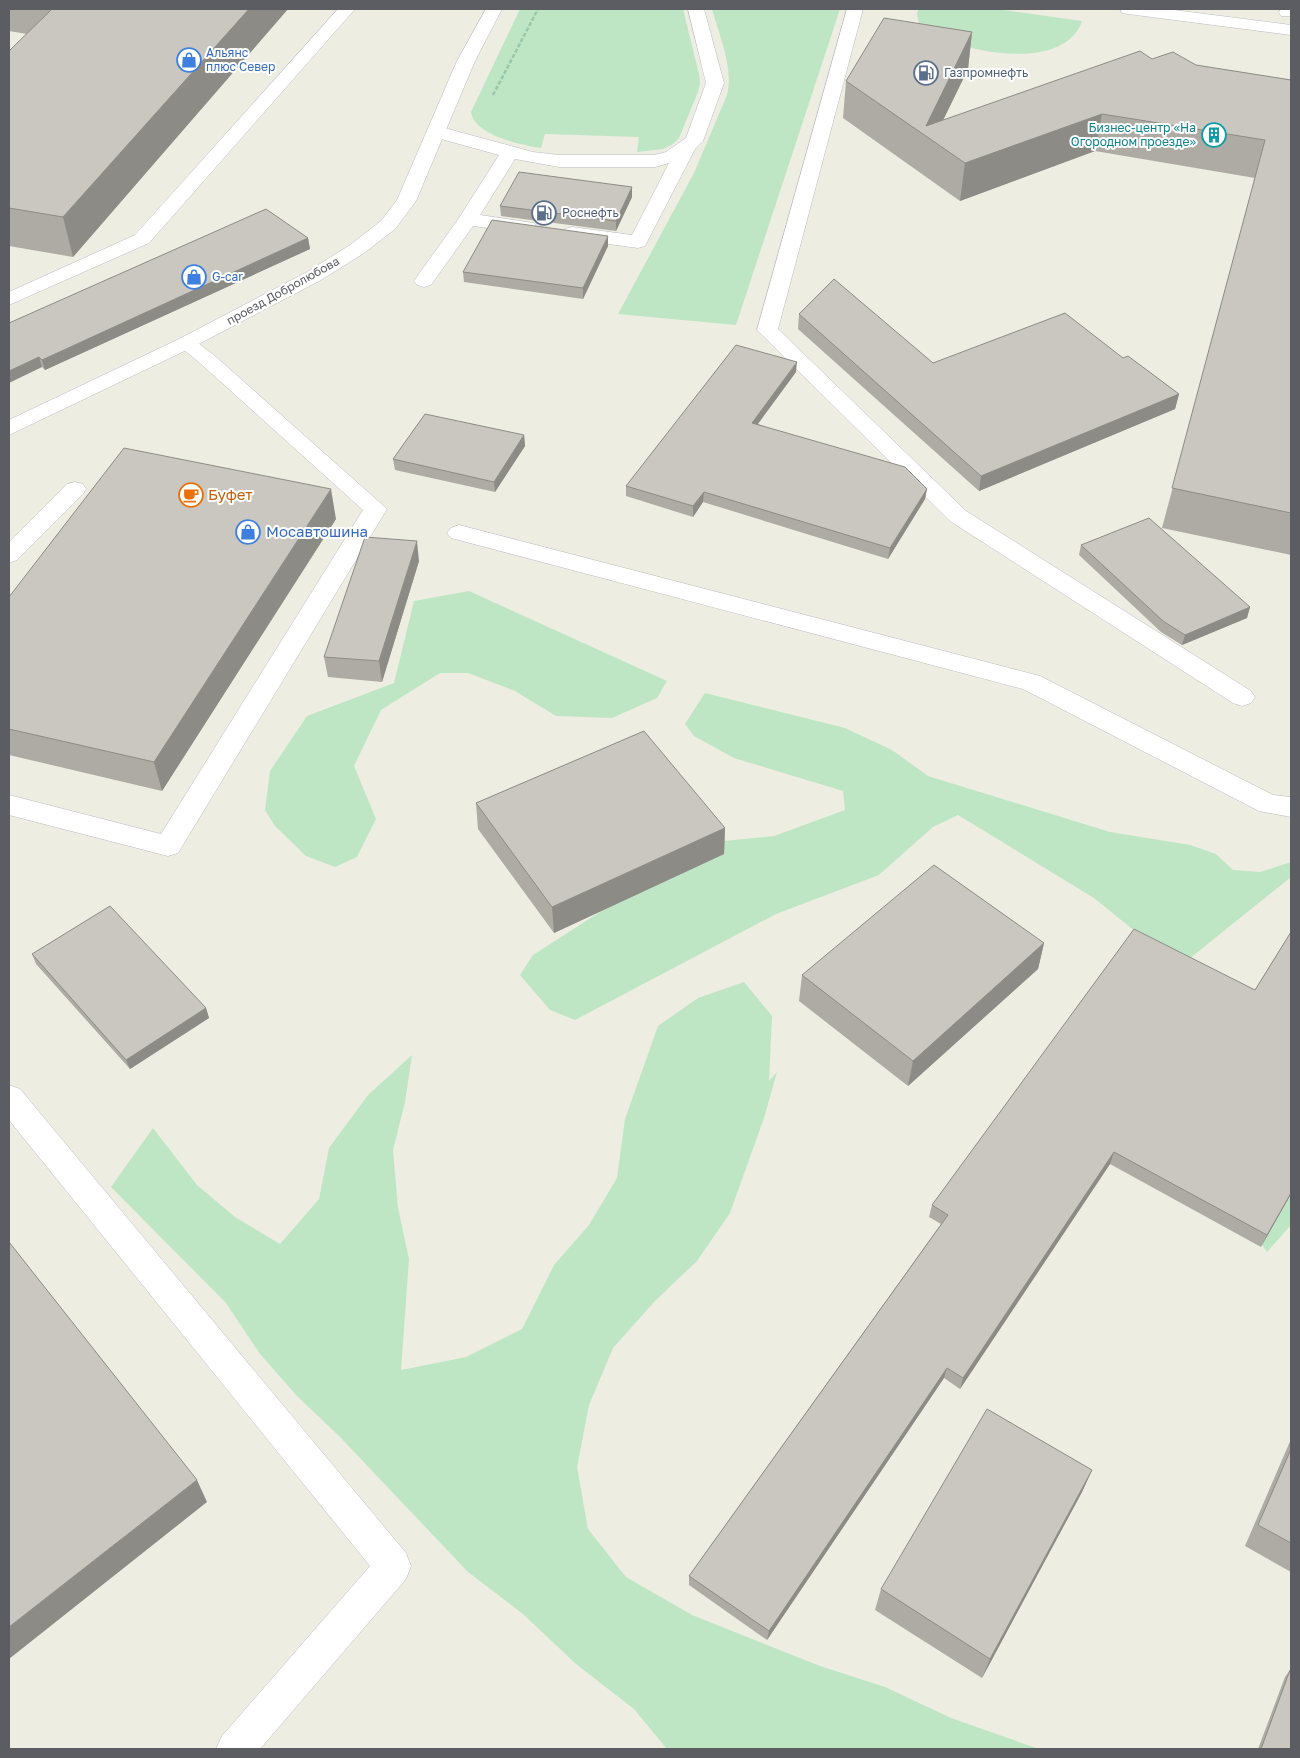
<svg xmlns="http://www.w3.org/2000/svg" width="1300" height="1758" viewBox="0 0 1300 1758" font-family="'Golos Text',sans-serif">
	<style>
		.green { fill: #bee6c4 }
		.lines { fill: none; stroke-linecap: round; stroke-linejoin: round }
		.service-casing { stroke: #babbc1; stroke-width: 1 }
		.tertiary-casing { stroke: #babbc1; stroke-width: 1 }
		.secondary-casing { stroke: #bbbdc4; stroke-width: 1 }
		.path { stroke: #97c7ac; stroke-width: 2.5; stroke-dasharray: 4 2; stroke-linecap: butt }
		.service { fill: #fff; fill-rule: evenodd }
		.tertiary { fill: #fff; fill-rule: evenodd }
		.secondary { fill: #fff; fill-rule: evenodd }
		.wall { fill: #adaba4 }
		.shaded-wall { fill: #8d8b86 }
		.building { fill: #c9c7bf; stroke: #8d8b86 }
		.labels { text-anchor: middle; stroke-width: 4; stroke-linejoin: round; paint-order: stroke }
		.far-shop-label { font-size: 12px; fill: #366cbe; stroke: #fff; text-anchor: start }
		.far-service-label { font-size: 12px; fill: #4e5e75; stroke: #fff; text-anchor: start }
		.far-culture-label { font-size: 12px; fill: #0d838f; stroke: #fff; text-anchor: end }
		.far-street-label { font-size: 12px; fill: #5b5d63; stroke: #fff }
		.food-label { font-size: 15px; fill: #c56008; stroke: #fff; text-anchor: start }
		.shop-label { font-size: 15px; fill: #366cbe; stroke: #fff; text-anchor: start }
	</style>
	<rect width="100%" height="100%" fill="#eeede2"/>
	<path class="green" d="M 520,9 L 683,9 L 699,74 L 700,83 L 698,92 L 679,138 L 673,144 L 663,149 L 637,152 L 639,137 L 545,134 L 541,148 C 521,145 474,135 471,112 Z
		M 712,9 L 840,9 L 736,325 L 618,314 L 694,173 L 727,95 C 734,68 719,35 712,9 Z
		M 919,9 L 996,9 L 1082,21 C 1067,66 988,56 953,42 C 941,37 930,30 919,24 L 917,13 Z
		M 469,591 L 667,681 L 657,698 L 612,718 L 556,716 L 515,691 L 468,673 L 440,673 L 381,710 L 354,766 L 376,819 L 357,857 L 335,867 L 306,856 L 275,826 L 265,810 L 270,771 L 307,716 L 394,683 L 414,601 Z
		M 705,693 L 845,728 L 892,750 L 928,776 L 1110,832 L 1190,845 L 1216,854 L 1233,870 L 1260,872 L 1291,862 L 1291,877 L 1179,967 L 1094,898 L 958,815 L 933,827 L 879,875 L 776,914 L 575,1020 L 550,1010 L 520,975 L 533,955 L 603,910 L 695,844 L 774,836 L 845,810 L 843,791 L 734,758 L 694,736 L 685,724 Z
		M 744,982 L 772,1016 L 769,1081 L 777,1072 L 764,1118 L 730,1213 L 697,1261 L 655,1301 L 613,1348 L 589,1405 L 577,1467 L 588,1529 L 626,1577 L 692,1615 L 820,1666 L 885,1687 L 951,1718 L 1039,1749 L 667,1749 L 634,1709 L 576,1664 L 523,1614 L 468,1572 L 340,1437 L 297,1396 L 260,1354 L 226,1303 L 111,1187 L 153,1128 L 197,1185 L 235,1217 L 280,1244 L 319,1199 L 329,1148 L 368,1095 L 412,1055 L 405,1102 L 393,1150 L 398,1208 L 409,1259 L 401,1370 L 466,1357 L 522,1329 L 554,1265 L 589,1225 L 617,1178 L 625,1119 L 658,1026 L 698,998 Z
		M 1291,1139 L 1291,1225 L 1267,1252 L 1250,1227 Z"/>
	<g class="lines">
		<g class="service-casing">
			<path id="service" d="M 338,9 L 355,9 L 149,243 L 9,305 L 9,292 L 135,235 Z
				M 688,9 L 704,9 L 724,83 L 703,141 L 695,149 L 645,246 L 638,248 L 572,239 L 565,237 L 562,233 L 565,229 L 572,227 L 632,235 L 669,163 L 655,167 L 559,167 L 515,159 L 480,215 L 534,223 L 537,227 L 534,231 L 527,233 L 473,226 L 431,285 L 424,287 L 417,285 L 414,281 L 459,218 L 499,155 L 430,136 L 428,132 L 430,128 L 437,126 L 533,152 L 559,155 L 654,155 L 666,152 L 686,138 L 706,83 Z
				M 847,9 L 863,9 L 778,329 L 966,511 L 1251,691 L 1255,697 L 1251,703 L 1242,706 L 1233,703 L 950,521 L 757,330 Z
				M 1281,9 L 1291,9 L 1291,16 L 1281,16 L 1279,12 Z
				M 186,337 L 193,339 L 215,356 L 387,509 L 178,853 L 168,856 L 9,815 L 9,795 L 161,834 L 363,510 L 201,364 L 176,343 L 179,339 Z
				M 75,482 L 83,484 L 86,489 L 83,494 L 17,560 L 9,563 L 9,542 L 67,484 Z
				M 459,525 L 1040,676 L 1273,795 L 1291,797 L 1291,817 L 1259,811 L 1023,689 L 451,538 L 447,533 L 451,528 Z
				M 9,1085 L 20,1089 L 406,1553 L 411,1566 L 406,1579 L 260,1749 L 216,1749 L 222,1736 L 370,1566 L 9,1120 Z"/>
		</g>
		<g class="tertiary-casing">
			<path id="tertiary" d="M 486,9 L 502,9 L 475,61 L 416,201 L 395,229 L 364,253 L 321,280 L 193,347 L 9,435 L 9,420 L 179,339 L 307,272 L 350,245 L 381,221 L 397,200 L 457,61 Z"/>
		</g>
		<g class="secondary-casing">
			<path id="secondary" d="M 1120,9 L 1166,9 L 1291,25 L 1291,35 L 1128,14 L 1122,13 Z"/>
		</g>
		<path class="path" d="M 493,95 L 538,9"/>
		<use href="#service" class="service"/>
		<use href="#tertiary" class="tertiary"/>
		<use href="#secondary" class="secondary"/>
	</g>
	<path class="wall" d="M 9,9 L 288,9 L 73,257 L 9,246 L 9,51 L 27,34 L 9,31 Z
		M 972,32 L 968,69 L 943,120 L 1152,59 L 1291,80 L 1291,555 L 1162,528 L 1255,178 L 1095,151 L 960,201 L 843,118 L 846,81 Z
		M 632,187 L 632,197 L 616,231 L 501,216 L 500,206 Z
		M 308,238 L 310,249 L 45,370 L 42,367 L 9,323 Z
		M 608,246 L 583,299 L 464,282 L 463,272 Z
		M 799,314 L 933,363 L 1123,358 L 1179,394 L 1175,409 L 979,491 L 798,329 Z
		M 796,372 L 758,424 L 927,489 L 925,499 L 888,559 L 703,502 L 693,517 L 626,496 L 626,486 Z
		M 524,435 L 525,446 L 495,492 L 395,470 L 393,459 Z
		M 336,519 L 162,791 L 9,755 L 9,597 Z
		M 1081,545 L 1250,607 L 1247,618 L 1182,645 L 1161,632 L 1079,555 Z
		M 419,561 L 382,682 L 328,677 L 324,657 Z
		M 476,803 L 725,828 L 724,854 L 554,933 L 478,829 Z
		M 1291,932 L 1291,1194 L 1261,1247 L 1110,1164 L 960,1389 L 944,1378 L 767,1640 L 689,1585 L 689,1576 L 941,1224 L 929,1217 L 932,1205 L 1255,990 Z
		M 1044,943 L 1038,969 L 908,1086 L 799,1001 L 802,975 Z
		M 32,954 L 206,1008 L 209,1018 L 130,1069 L 36,964 Z
		M 1291,1439 L 1291,1572 L 1245,1546 Z
		M 1092,1470 L 1082,1492 L 982,1678 L 875,1610 L 881,1589 Z
		M 1290,1670 L 1291,1749 L 1258,1749 L 1285,1677 Z"/>
	<path class="shaded-wall" d="M 249,9 L 288,9 L 73,257 L 63,217 Z
		M 972,32 L 968,69 L 933,141 L 926,126 Z
		M 1102,114 L 1095,151 L 960,201 L 965,163 Z
		M 632,187 L 632,197 L 616,231 L 616,221 Z
		M 608,236 L 608,246 L 583,299 L 583,288 Z
		M 308,238 L 310,249 L 45,370 L 42,360 Z
		M 39,357 L 42,367 L 9,383 L 9,371 Z
		M 797,362 L 796,372 L 751,433 L 752,423 Z
		M 1179,394 L 1175,409 L 979,491 L 981,476 Z
		M 524,435 L 525,446 L 495,492 L 494,482 Z
		M 331,489 L 336,519 L 162,791 L 154,762 Z
		M 927,489 L 925,499 L 888,559 L 890,548 Z
		M 704,492 L 703,502 L 693,517 L 693,506 Z
		M 417,541 L 419,561 L 382,682 L 379,661 Z
		M 1250,607 L 1247,618 L 1182,645 L 1185,635 Z
		M 725,828 L 724,854 L 554,933 L 552,907 Z
		M 1044,943 L 1038,969 L 908,1086 L 913,1061 Z
		M 206,1008 L 209,1018 L 130,1069 L 126,1060 Z
		M 1114,1152 L 1110,1164 L 960,1389 L 963,1378 Z
		M 1291,1193 L 1291,1194 L 1261,1247 L 1267,1235 Z
		M 947,1368 L 944,1378 L 767,1640 L 769,1631 Z
		M 1092,1470 L 1082,1492 L 982,1678 L 990,1659 Z
		M 197,1480 L 207,1502 L 9,1659 L 9,1627 Z"/>
	<path class="building" d="M 52,9 L 249,9 L 63,217 L 9,208 L 9,51 Z
		M 884,18 L 972,32 L 926,126 L 1140,51 L 1152,59 L 1173,52 L 1196,65 L 1291,80 L 1291,513 L 1172,488 L 1265,140 L 1102,114 L 965,163 L 846,81 Z
		M 519,172 L 632,187 L 616,221 L 500,206 Z
		M 266,209 L 308,238 L 42,360 L 39,357 L 9,371 L 9,323 Z
		M 492,220 L 608,236 L 583,288 L 463,272 Z
		M 834,279 L 933,363 L 1065,313 L 1123,358 L 1128,356 L 1179,394 L 981,476 L 799,314 Z
		M 736,345 L 797,362 L 752,423 L 905,467 L 927,489 L 890,548 L 704,492 L 693,506 L 626,486 Z
		M 425,414 L 524,435 L 494,482 L 393,459 Z
		M 124,448 L 331,489 L 154,762 L 9,729 L 9,597 Z
		M 1149,518 L 1250,607 L 1185,635 L 1163,621 L 1081,545 Z
		M 365,537 L 417,541 L 379,661 L 324,657 Z
		M 644,731 L 725,828 L 552,907 L 476,803 Z
		M 934,865 L 1044,943 L 913,1061 L 802,975 Z
		M 110,906 L 206,1008 L 126,1060 L 32,954 Z
		M 1134,929 L 1255,990 L 1291,932 L 1291,1193 L 1267,1235 L 1114,1152 L 963,1378 L 947,1368 L 769,1631 L 689,1576 L 948,1215 L 932,1205 Z
		M 9,1242 L 197,1480 L 9,1627 Z
		M 987,1409 L 1092,1470 L 990,1659 L 881,1589 Z
		M 1291,1449 L 1291,1543 L 1258,1525 Z
		M 1290,1670 L 1291,1670 L 1291,1749 L 1261,1749 Z"/>
	<defs>
		<g id="shop-ring" transform="scale(1.25)"><circle r="9.5" fill="#fff" stroke="#3f7fe0" stroke-width="1.5"/><path d="M-5-2.5h2.3a2.7 3.5 0 0 1 5.4 0H5L5.5 6h-11ZM-1.5-2.5h3a1.5 2.3 0 0 0-3 0Z" fill="#3f7fe0"/></g>
		<g id="fuel-ring" transform="scale(1.25)"><circle r="9.5" fill="#fff" stroke="#5c6f8a" stroke-width="1.5"/><path d="M-5.5-6h7V0h2V4h1.3V-2.5L3-4.5l.8-.8L6-3V5H2.5V1h-1V6h-7ZM-4.2-4.7v3.2H.2V-4.7Z" fill="#5c6f8a"/></g>
		<g id="building-ring" transform="scale(1.25)"><circle r="9.5" fill="#fff" stroke="#0f9aa8" stroke-width="1.5"/><path d="M-4-6H4V6H1V3H-1V6H-4ZM-2.5-4.3h1.7v1.8h-1.7ZM.8-4.3h1.7v1.8H.8ZM-2.5-1h1.7V.8h-1.7ZM.8-1h1.7V.8H.8Z" fill="#0f9aa8"/></g>
		<g id="cafe-ring" transform="scale(1.25)"><circle r="9.5" fill="#fff" stroke="#e8710a" stroke-width="1.5"/><path d="M-5.5-4.5H6V0H3Q3 3.5 0 3.5H-2.5Q-5.5 3.5-5.5 0ZM3-3.2v2h1.7v-2ZM-6 4.5H4V6H-6Z" fill="#e8710a"/></g>
	</defs>
	<g fill-rule="evenodd">
		<use href="#shop-ring" x="189" y="60"/>
		<use href="#fuel-ring" x="926" y="73"/>
		<use href="#building-ring" x="1214" y="135"/>
		<use href="#fuel-ring" x="544" y="213"/>
		<use href="#shop-ring" x="194" y="277"/>
		<use href="#cafe-ring" x="191" y="495"/>
		<use href="#shop-ring" x="248" y="532"/>
	</g>
	<g class="labels">
		<g class="far-shop-label">
			<text x="206" y="57">Альянс<tspan x="206" dy="14">плюс Север</tspan></text>
			<text x="212" y="281">G-car</text>
		</g>
		<g class="far-service-label">
			<text x="944" y="77">Газпромнефть</text>
			<text x="562" y="217">Роснефть</text>
		</g>
		<g class="far-culture-label">
			<text x="1196" y="132">Бизнес-центр «На<tspan x="1196" dy="14">Огородном проезде»</tspan></text>
		</g>
		<g class="far-street-label">
			<text transform="translate(283 291) rotate(-29)" y="4">проезд Добролюбова</text>
		</g>
		<g class="food-label">
			<text x="208" y="500">Буфет</text>
		</g>
		<g class="shop-label">
			<text x="266" y="537">Мосавтошина</text>
		</g>
	</g>
	<rect width="1300" height="1758" fill="none" stroke="#5b5d63" stroke-width="20"/>
</svg>
